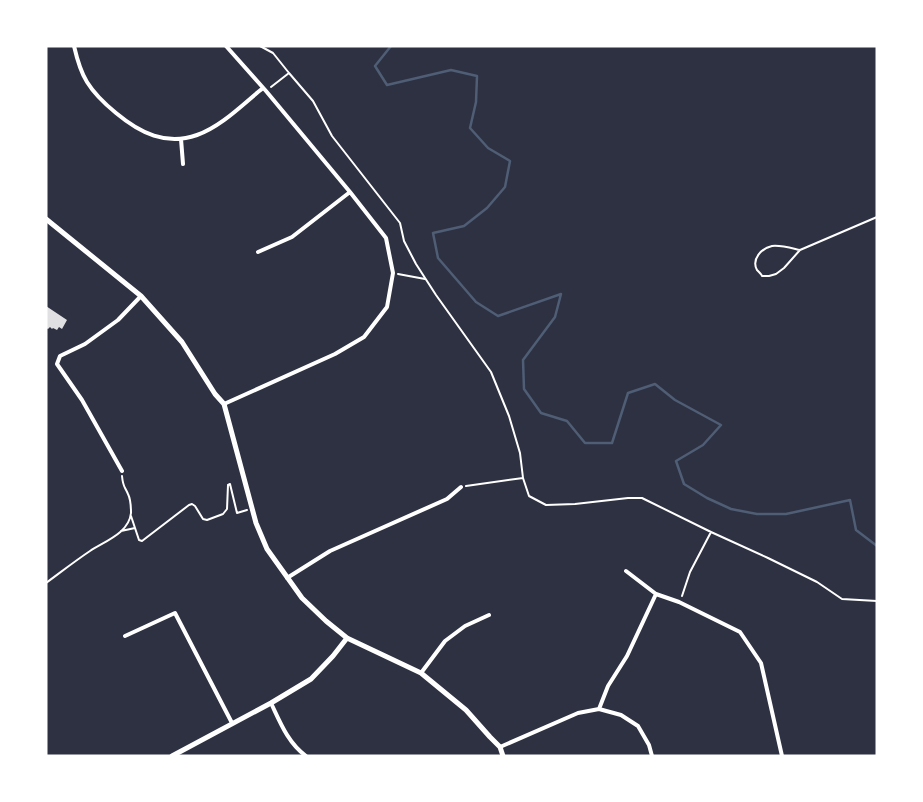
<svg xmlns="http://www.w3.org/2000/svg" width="923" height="802" viewBox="0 0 923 802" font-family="'Libre Baskerville',serif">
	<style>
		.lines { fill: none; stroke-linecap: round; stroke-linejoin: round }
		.stream { stroke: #4f5d75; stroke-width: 2.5 }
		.building { fill: #e0e0e3 }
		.path { stroke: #fff; stroke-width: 2 }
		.service { stroke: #fff; stroke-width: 2 }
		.minor { stroke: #fff; stroke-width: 4 }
		.tertiary { stroke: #fff; stroke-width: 5 }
	</style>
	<rect width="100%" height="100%" fill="#2d3142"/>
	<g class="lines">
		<path class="stream" d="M 391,46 L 375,66 L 387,85 L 451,70 L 477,76 L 476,102 L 470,128 L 488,148 L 510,161 L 505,187 L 487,208 L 464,226 L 433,233 L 438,258 L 476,302 L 498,316 L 561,294 L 555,317 L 523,360 L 524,389 L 541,413 L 567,421 L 585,443 L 612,443 L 628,393 L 655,384 L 675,400 L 721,425 L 703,445 L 676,461 L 684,484 L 707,498 L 731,509 L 757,514 L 786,514 L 850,500 L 856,530 L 877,546"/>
	</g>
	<path class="building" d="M 46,306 L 67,320 L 62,329 L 59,327 L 57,330 L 53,328 L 52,329 L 50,327 L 48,329 L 46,328 Z"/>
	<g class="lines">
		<path class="path" d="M 260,46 L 273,53 L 289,73 L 313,101 L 332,136 L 400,223 L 404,241 L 416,264 L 436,295 L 491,372 L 509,416 L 520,453 L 523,478 L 529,496 L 546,505 L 575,504 L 628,498 L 642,498 L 711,532 L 768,558 L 817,582 L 842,599 L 877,601
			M 271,87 L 289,73
			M 398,274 L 425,279
			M 466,486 L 523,478
			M 131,516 L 139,540 L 142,541 L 189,505 L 192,504 L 195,506 L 203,519 L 207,520 L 223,514 L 227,509 L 228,485 L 230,484 L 237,513 L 247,510
			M 121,531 L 135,528
			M 46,583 C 61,572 75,561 90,551 C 105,541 129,533 131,513 C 131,506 131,500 128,494 C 124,485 123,487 122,476
			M 682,596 L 690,572 L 711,532"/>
		<path class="service" d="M 800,250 C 791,248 781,245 772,246 C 762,248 751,259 757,270 C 757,270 762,275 762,276 L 769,276 L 776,274 L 784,268 L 800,250 L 877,217"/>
		<path class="minor" d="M 74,46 C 77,59 80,71 87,82 C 95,95 105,104 116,113 C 140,133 166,146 197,135 C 222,126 243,104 263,88
			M 181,139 L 183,164
			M 258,252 L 292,237 L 350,192
			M 224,404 L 335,354 L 364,337 L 387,307 L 393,273 L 386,238 L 350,192 L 266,91 L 226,46
			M 122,471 L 82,400 L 57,364 L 60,356 L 85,344 L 118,320 L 141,296
			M 626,571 L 656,594 L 679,602 L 740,632 L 761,663 L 782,756
			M 287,578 L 330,551 L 447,499 L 461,487
			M 125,636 L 175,613 L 232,723
			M 421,673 L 445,641 L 465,626 L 489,615
			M 271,703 C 280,722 288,743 306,756
			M 599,709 L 608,686 L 627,656 L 656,594
			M 500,747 L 578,713 L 599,709 L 621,715 L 638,726 L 649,745 L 652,756"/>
		<path class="tertiary" d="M 46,219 L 141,296 L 182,342 L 215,394 L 224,404 L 256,523 L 267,549 L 302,598 L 326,621 L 347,638 L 421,673 L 466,710 L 490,737 L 500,747 L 503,756
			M 172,756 L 271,703 L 311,679 L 333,656 L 347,638"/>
	</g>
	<rect width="923" height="802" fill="none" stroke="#ffffff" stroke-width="95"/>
</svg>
